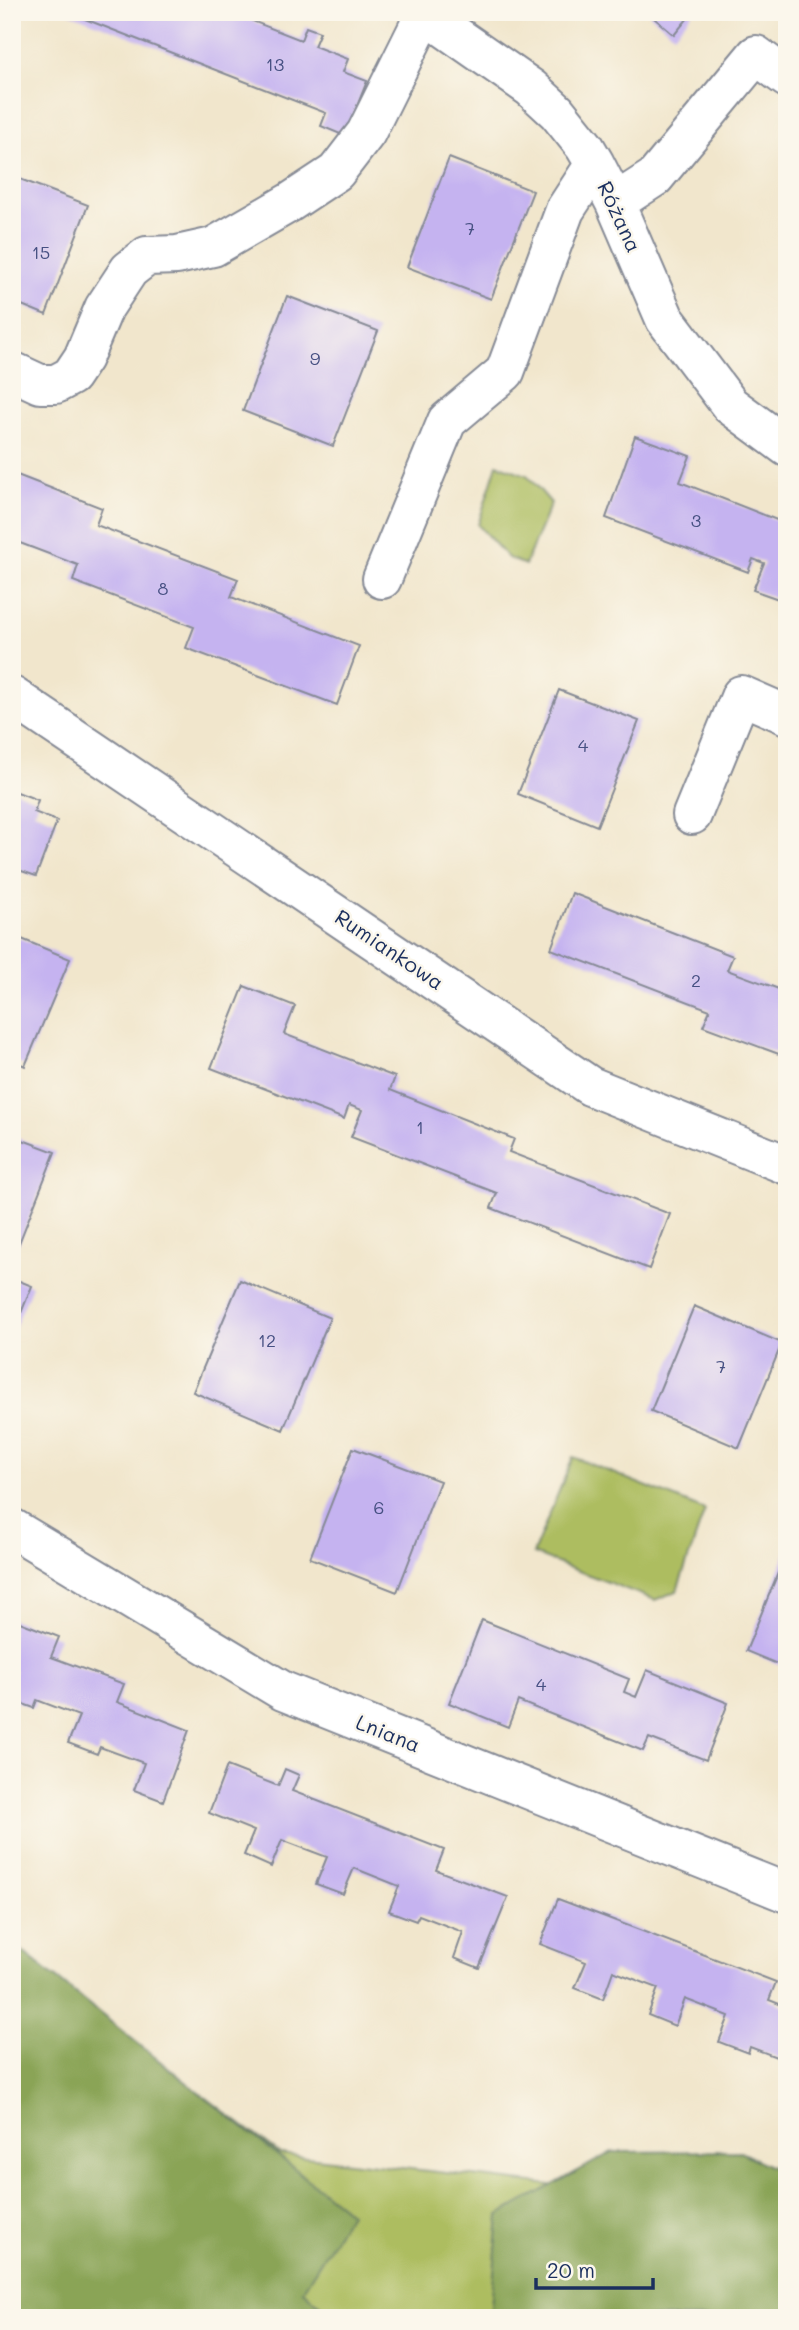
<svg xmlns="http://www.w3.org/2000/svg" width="799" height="2330" viewBox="0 0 799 2330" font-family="Mali,sans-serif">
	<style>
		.green { fill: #adbd60; stroke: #64765f; stroke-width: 2 }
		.forest { fill: #8aa456; stroke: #526a5a; stroke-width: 2 }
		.building { fill: #c5b3f0 }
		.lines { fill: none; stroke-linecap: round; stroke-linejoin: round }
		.minor-casing { stroke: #868a95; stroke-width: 42 }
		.minor { stroke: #fff; stroke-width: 38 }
		.labels { text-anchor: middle; stroke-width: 5; stroke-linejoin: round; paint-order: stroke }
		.number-label { font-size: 18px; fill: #465082 }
		.street-label { font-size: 21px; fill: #1b2f5e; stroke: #fbf7ec }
	</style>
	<rect width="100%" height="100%" fill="#fbf7ec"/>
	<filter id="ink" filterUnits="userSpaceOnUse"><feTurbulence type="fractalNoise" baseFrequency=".0143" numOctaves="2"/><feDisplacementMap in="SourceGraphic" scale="14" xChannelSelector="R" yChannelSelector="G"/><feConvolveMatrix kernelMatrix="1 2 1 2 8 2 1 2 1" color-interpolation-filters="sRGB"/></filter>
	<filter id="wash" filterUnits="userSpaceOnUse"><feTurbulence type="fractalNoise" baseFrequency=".00686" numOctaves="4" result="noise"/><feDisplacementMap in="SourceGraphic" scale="28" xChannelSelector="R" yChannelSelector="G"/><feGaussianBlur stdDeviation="1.57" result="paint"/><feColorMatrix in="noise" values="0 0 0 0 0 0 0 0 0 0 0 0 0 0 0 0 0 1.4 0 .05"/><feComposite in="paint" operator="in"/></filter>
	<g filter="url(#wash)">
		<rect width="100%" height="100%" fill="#f1e6cc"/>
		<path class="green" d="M 497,464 L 527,475 L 551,503 L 525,565 L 508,558 L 478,525 Z
			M 573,1457 L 705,1510 L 677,1591 L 655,1600 L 533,1554 Z
			M 12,1949 L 280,2154 L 787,2212 L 787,2318 L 12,2318 Z"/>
		<path class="forest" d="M 12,1943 L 350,2213 L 303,2290 L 335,2318 L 12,2318 Z
			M 738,2151 L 787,2174 L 787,2318 L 490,2318 L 499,2215 L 612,2152 Z"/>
		<g id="blocks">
			<path class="building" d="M 67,12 L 238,12 L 237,15 L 301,40 L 306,27 L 320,32 L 314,46 L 348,59 L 343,72 L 367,81 L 345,136 L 321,126 L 326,113 Z
				M 647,12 L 693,12 L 674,35 Z
				M 449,158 L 533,191 L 491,299 L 407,267 Z
				M 12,176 L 88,205 L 46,315 L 12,301 Z
				M 287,296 L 378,331 L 333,446 L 243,411 Z
				M 635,436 L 690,456 L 680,482 L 787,524 L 787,602 L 753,590 L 764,563 L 753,559 L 748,572 L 606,518 Z
				M 12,473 L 102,508 L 96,525 L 238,579 L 231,597 L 359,646 L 337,705 L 186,648 L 194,627 L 73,581 L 78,565 L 12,540 Z
				M 559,690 L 639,721 L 597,826 L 518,794 Z
				M 12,790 L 38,800 L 34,812 L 57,821 L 36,876 L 13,868 L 15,860 L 12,859 Z
				M 572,893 L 733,956 L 727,970 L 787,992 L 787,1057 L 703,1026 L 710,1010 L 551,949 Z
				M 12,935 L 70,959 L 25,1066 L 12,1060 Z
				M 244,986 L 295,1006 L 284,1034 L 395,1077 L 390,1090 L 514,1139 L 509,1152 L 670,1214 L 649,1269 L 491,1208 L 497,1193 L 351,1137 L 362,1110 L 349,1105 L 344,1119 L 211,1068 Z
				M 12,1136 L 55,1152 L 12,1261 Z
				M 12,1278 L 32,1286 L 12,1335 Z
				M 240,1280 L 330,1318 L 283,1430 L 193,1392 Z
				M 694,1306 L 782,1343 L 739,1448 L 651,1411 Z
				M 353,1448 L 440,1481 L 397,1592 L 310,1558 Z
				M 787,1551 L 787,1668 L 746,1651 Z
				M 12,1619 L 59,1637 L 51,1657 L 124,1684 L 117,1702 L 189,1730 L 163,1801 L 134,1790 L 144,1763 L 100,1747 L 97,1754 L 68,1743 L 79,1716 L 37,1700 L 34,1708 L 12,1700 L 12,1679 L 15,1671 L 12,1670 Z
				M 482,1620 L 629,1679 L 624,1692 L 636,1697 L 647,1670 L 728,1703 L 706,1760 L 649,1738 L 643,1751 L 518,1701 L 508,1727 L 449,1703 Z
				M 227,1766 L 278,1786 L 285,1769 L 299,1775 L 292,1791 L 444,1850 L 436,1870 L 508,1897 L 479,1968 L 454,1958 L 463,1932 L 419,1915 L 416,1921 L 389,1911 L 399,1886 L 354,1868 L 343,1894 L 316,1884 L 327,1857 L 282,1840 L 271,1867 L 244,1855 L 254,1831 L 209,1813 Z
				M 558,1899 L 776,1982 L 769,2000 L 787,2007 L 787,2061 L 750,2047 L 748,2053 L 719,2042 L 729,2016 L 685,1999 L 675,2026 L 648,2015 L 658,1988 L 613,1971 L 603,1999 L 575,1988 L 586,1962 L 540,1944 Z"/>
		</g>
	</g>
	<g filter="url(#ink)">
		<use href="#blocks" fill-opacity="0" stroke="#868a95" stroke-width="2"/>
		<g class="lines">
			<g class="minor-casing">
				<path id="minor" d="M 422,12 L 531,88 L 557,112 L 585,147 L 595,164 L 615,203 L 665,319 L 730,405 L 787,447
					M 615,203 L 655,177 L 756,55 L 787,78
					M 12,371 L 40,384 L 56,384 L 71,376 L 83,358 L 104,308 L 129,270 L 147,256 L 177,255 L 213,247 L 289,203 L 336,172 L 366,133 L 426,12
					M 382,579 L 447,421 L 505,372 L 565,210 L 595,164
					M 12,696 L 590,1086 L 787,1165
					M 692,815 L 741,695 L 787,715
					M 12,1528 L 283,1691 L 787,1893"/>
			</g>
			<use href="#minor" class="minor"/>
		</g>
	</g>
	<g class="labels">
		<g class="number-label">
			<text x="275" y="71">13</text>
			<text x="470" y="235">7</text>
			<text x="41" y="259">15</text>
			<text x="315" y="365">9</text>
			<text x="696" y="527">3</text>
			<text x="163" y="595">8</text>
			<text x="583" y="752">4</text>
			<text x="696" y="987">2</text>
			<text x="420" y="1134">1</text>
			<text x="267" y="1347">12</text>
			<text x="721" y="1373">7</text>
			<text x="379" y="1514">6</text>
			<text x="541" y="1691">4</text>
		</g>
		<g class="street-label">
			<text transform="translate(619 217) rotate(65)" y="7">Różana</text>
			<text transform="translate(389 950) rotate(34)" y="7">Rumiankowa</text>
			<text transform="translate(388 1734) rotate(22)" y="7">Lniana</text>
		</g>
	</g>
	<rect width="799" height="2330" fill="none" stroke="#fbf7ec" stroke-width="42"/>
	<path d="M536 2278v10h117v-10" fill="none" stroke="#1b2f5e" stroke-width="3.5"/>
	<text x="547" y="2278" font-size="21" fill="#1b2f5e" stroke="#fbf7ec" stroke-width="5" paint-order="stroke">20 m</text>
</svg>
